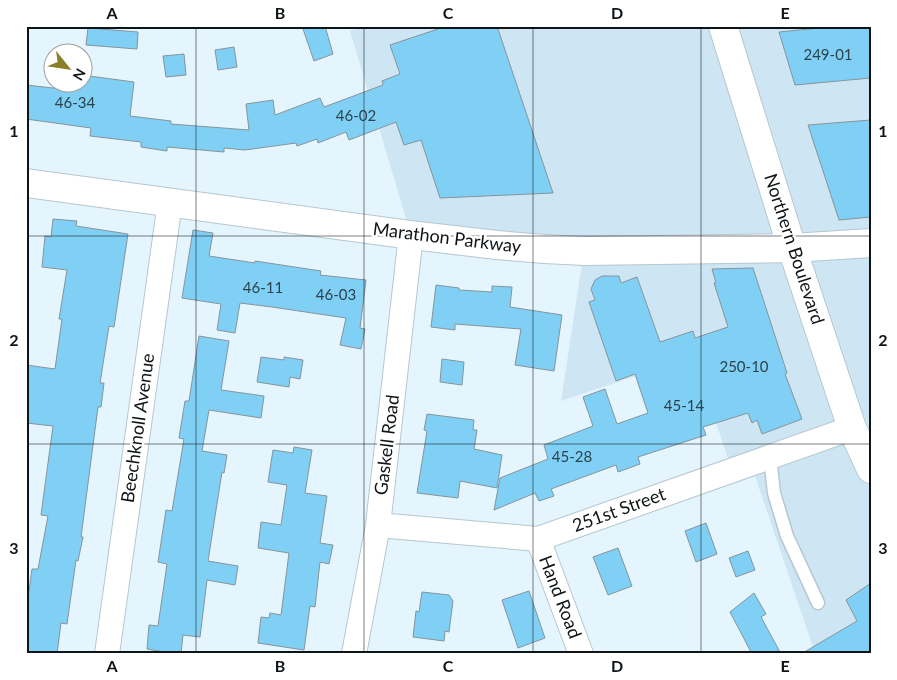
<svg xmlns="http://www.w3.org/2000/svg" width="897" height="680" viewBox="0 0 897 680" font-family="Lato,sans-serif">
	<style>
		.built { fill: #cee6f3 }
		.building { fill: #80d0f5; stroke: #85949c }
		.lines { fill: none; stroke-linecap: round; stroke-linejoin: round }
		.lane-casing { stroke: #b7c7cf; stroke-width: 15 }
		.street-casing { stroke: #b7c7cf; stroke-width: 26 }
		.secondary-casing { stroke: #b7c7cf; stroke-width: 30 }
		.primary-casing { stroke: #b7c7cf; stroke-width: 30 }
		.lane { stroke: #fff; stroke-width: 12 }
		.street { stroke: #fff; stroke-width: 24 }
		.secondary { stroke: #fff; stroke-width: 28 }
		.primary { stroke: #fff; stroke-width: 28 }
		.grid { fill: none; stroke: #0f1417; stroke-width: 1; stroke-opacity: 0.55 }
		.labels { text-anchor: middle; stroke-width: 5; stroke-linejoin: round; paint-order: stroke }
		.number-label { font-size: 15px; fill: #2b434e }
		.street-label { font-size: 18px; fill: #0f1417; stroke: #fff }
		.neatline { fill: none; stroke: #0f1417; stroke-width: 2 }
		.grid-label { font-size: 16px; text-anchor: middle; font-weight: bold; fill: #0f1417 }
	</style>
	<rect width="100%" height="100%" fill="#e4f5fe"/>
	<path class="built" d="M 363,26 L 871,26 L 871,654 L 815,653 L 751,464 L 732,470 L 696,364 L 681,361 L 561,401 L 584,251 L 411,235 L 350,31 Z"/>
	<path class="building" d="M 302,26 L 325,26 L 333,54 L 314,61 Z
		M 447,26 L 497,26 L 553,193 L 440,198 L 421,140 L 404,145 L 396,122 L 349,140 L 346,132 L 318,143 L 317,139 L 297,146 L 296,143 L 245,150 L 224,148 L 224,152 L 167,147 L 167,151 L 141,147 L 141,142 L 90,136 L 91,128 L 26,119 L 26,85 L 62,89 L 63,82 L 82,82 L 82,75 L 134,82 L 130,116 L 171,121 L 171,124 L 249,130 L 246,104 L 273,100 L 275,115 L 320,98 L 324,107 L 383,85 L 382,81 L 400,74 L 390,45 Z
		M 839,26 L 871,26 L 871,78 L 795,85 L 779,32 Z
		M 88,28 L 138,32 L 137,49 L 86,45 Z
		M 234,47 L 237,67 L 218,70 L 215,50 Z
		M 184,54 L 186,75 L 166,77 L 163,56 Z
		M 871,120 L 871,217 L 839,220 L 808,125 Z
		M 53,219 L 77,221 L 76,226 L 128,234 L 114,327 L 109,326 L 100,383 L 104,383 L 101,407 L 98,407 L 81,537 L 83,537 L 78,561 L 76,560 L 67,624 L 61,623 L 57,654 L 26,654 L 26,613 L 32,569 L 38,569 L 48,516 L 41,515 L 53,426 L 26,423 L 26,365 L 55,369 L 62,319 L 59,319 L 67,270 L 42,267 L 45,236 L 51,237 Z
		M 193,230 L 213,233 L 209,256 L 255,263 L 255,261 L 321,271 L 320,275 L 366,280 L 360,328 L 365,329 L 361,349 L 340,345 L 346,318 L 272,307 L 240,303 L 235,333 L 217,330 L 221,304 L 182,298 Z
		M 753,268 L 787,373 L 785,374 L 802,419 L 762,434 L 757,420 L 752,423 L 748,413 L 703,427 L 706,435 L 638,457 L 640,464 L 618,472 L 616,465 L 551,489 L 554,496 L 539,501 L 535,493 L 494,510 L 500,478 L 548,459 L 544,445 L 593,426 L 583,397 L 605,389 L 617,424 L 648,413 L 635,374 L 616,381 L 589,302 L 595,300 L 591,289 L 595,280 L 602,276 L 619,276 L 621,283 L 637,277 L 660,342 L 693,331 L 695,338 L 728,327 L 714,283 L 716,283 L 712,269 Z
		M 436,285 L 459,288 L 459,290 L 492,292 L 492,286 L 512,287 L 510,307 L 562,315 L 554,371 L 515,365 L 521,329 L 455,324 L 455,330 L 431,327 Z
		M 199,336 L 229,341 L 221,390 L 264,396 L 261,418 L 209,410 L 202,451 L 227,455 L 224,473 L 222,472 L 208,561 L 238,566 L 235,585 L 207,580 L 200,637 L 183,635 L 181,654 L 164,654 L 164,652 L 147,649 L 149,625 L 158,626 L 167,564 L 158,562 L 166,510 L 172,511 L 184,439 L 179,438 L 185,401 L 189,401 Z
		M 261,357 L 284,360 L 284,357 L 303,360 L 300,379 L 290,377 L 289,387 L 257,382 Z
		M 442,359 L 464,362 L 462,385 L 440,382 Z
		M 427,414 L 474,420 L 473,430 L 477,430 L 474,449 L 502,455 L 497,488 L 460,481 L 458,498 L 417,493 L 427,431 L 424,430 Z
		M 294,447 L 312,450 L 305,493 L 327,496 L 320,543 L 333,545 L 329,564 L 320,562 L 315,607 L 310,606 L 304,650 L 258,643 L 261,617 L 269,618 L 270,613 L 281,615 L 289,553 L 258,548 L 261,522 L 281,525 L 287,485 L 268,482 L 273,450 L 293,453 Z
		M 706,523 L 717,554 L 696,562 L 685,531 Z
		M 618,548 L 632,586 L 608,595 L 593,557 Z
		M 748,551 L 755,570 L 736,577 L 729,558 Z
		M 871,583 L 871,654 L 801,654 L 857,621 L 846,600 Z
		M 529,591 L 545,638 L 518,648 L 502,600 Z
		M 422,592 L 449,595 L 453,601 L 449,632 L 445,631 L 444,641 L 413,637 L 416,611 L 419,612 Z
		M 754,593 L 766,614 L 761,617 L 781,654 L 752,654 L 730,612 Z"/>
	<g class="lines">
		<g class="lane-casing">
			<path id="lane" d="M 770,457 L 774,493 L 787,536 L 818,603"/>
		</g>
		<g class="street-casing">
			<path id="street" d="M 378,525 L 538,539 L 852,428
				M 538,539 L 581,654
				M 107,654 L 170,202
				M 354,654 L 378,525 L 411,235"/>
		</g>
		<g class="secondary-casing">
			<path id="secondary" d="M 26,183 L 411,235 L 497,245 L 544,249 L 585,251 L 792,248 L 871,243"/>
		</g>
		<g class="primary-casing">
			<path id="primary" d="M 723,26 L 792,248 L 852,428 L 871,469"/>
		</g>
		<use href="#lane" class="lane"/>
		<use href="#street" class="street"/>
		<use href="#secondary" class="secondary"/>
		<use href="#primary" class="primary"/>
	</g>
	<path class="grid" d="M 196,26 L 196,654M 364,26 L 364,654M 533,26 L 533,654M 701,26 L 701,654M 26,236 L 871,236M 26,444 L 871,444"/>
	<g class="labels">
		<g class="number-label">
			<text x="828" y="60">249-01</text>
			<text x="75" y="108">46-34</text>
			<text x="356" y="121">46-02</text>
			<text x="263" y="293">46-11</text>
			<text x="336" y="300">46-03</text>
			<text x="744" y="372">250-10</text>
			<text x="684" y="411">45-14</text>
			<text x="572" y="462">45-28</text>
		</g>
		<g class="street-label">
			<text transform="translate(447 238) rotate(7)" y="6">Marathon Parkway</text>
			<text transform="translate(794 249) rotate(72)" y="6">Northern Boulevard</text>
			<text transform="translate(138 428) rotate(-82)" y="6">Beechknoll Avenue</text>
			<text transform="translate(387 445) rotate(-83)" y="6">Gaskell Road</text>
			<text transform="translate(619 510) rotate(-20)" y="6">251st Street</text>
			<text transform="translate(560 597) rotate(69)" y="6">Hand Road</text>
		</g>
	</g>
	<rect width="897" height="680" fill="none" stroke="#ffffff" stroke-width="55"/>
	<g transform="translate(68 68) rotate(120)"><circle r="24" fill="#ffffff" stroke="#9fa1a2"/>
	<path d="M0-4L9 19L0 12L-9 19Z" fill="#898027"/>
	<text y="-8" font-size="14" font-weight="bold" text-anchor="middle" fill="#0f1417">N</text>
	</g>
	<rect x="28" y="28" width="842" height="624" class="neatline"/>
	<g class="grid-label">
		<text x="112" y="19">A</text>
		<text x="280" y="19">B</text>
		<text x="448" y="19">C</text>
		<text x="617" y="19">D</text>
		<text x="785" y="19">E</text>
		<text x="14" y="137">1</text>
		<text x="883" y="137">1</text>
		<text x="14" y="346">2</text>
		<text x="883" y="346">2</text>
		<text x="14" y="554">3</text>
		<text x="883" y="554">3</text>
		<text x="112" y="672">A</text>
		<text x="280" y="672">B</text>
		<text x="448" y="672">C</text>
		<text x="617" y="672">D</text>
		<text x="785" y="672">E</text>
	</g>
</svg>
